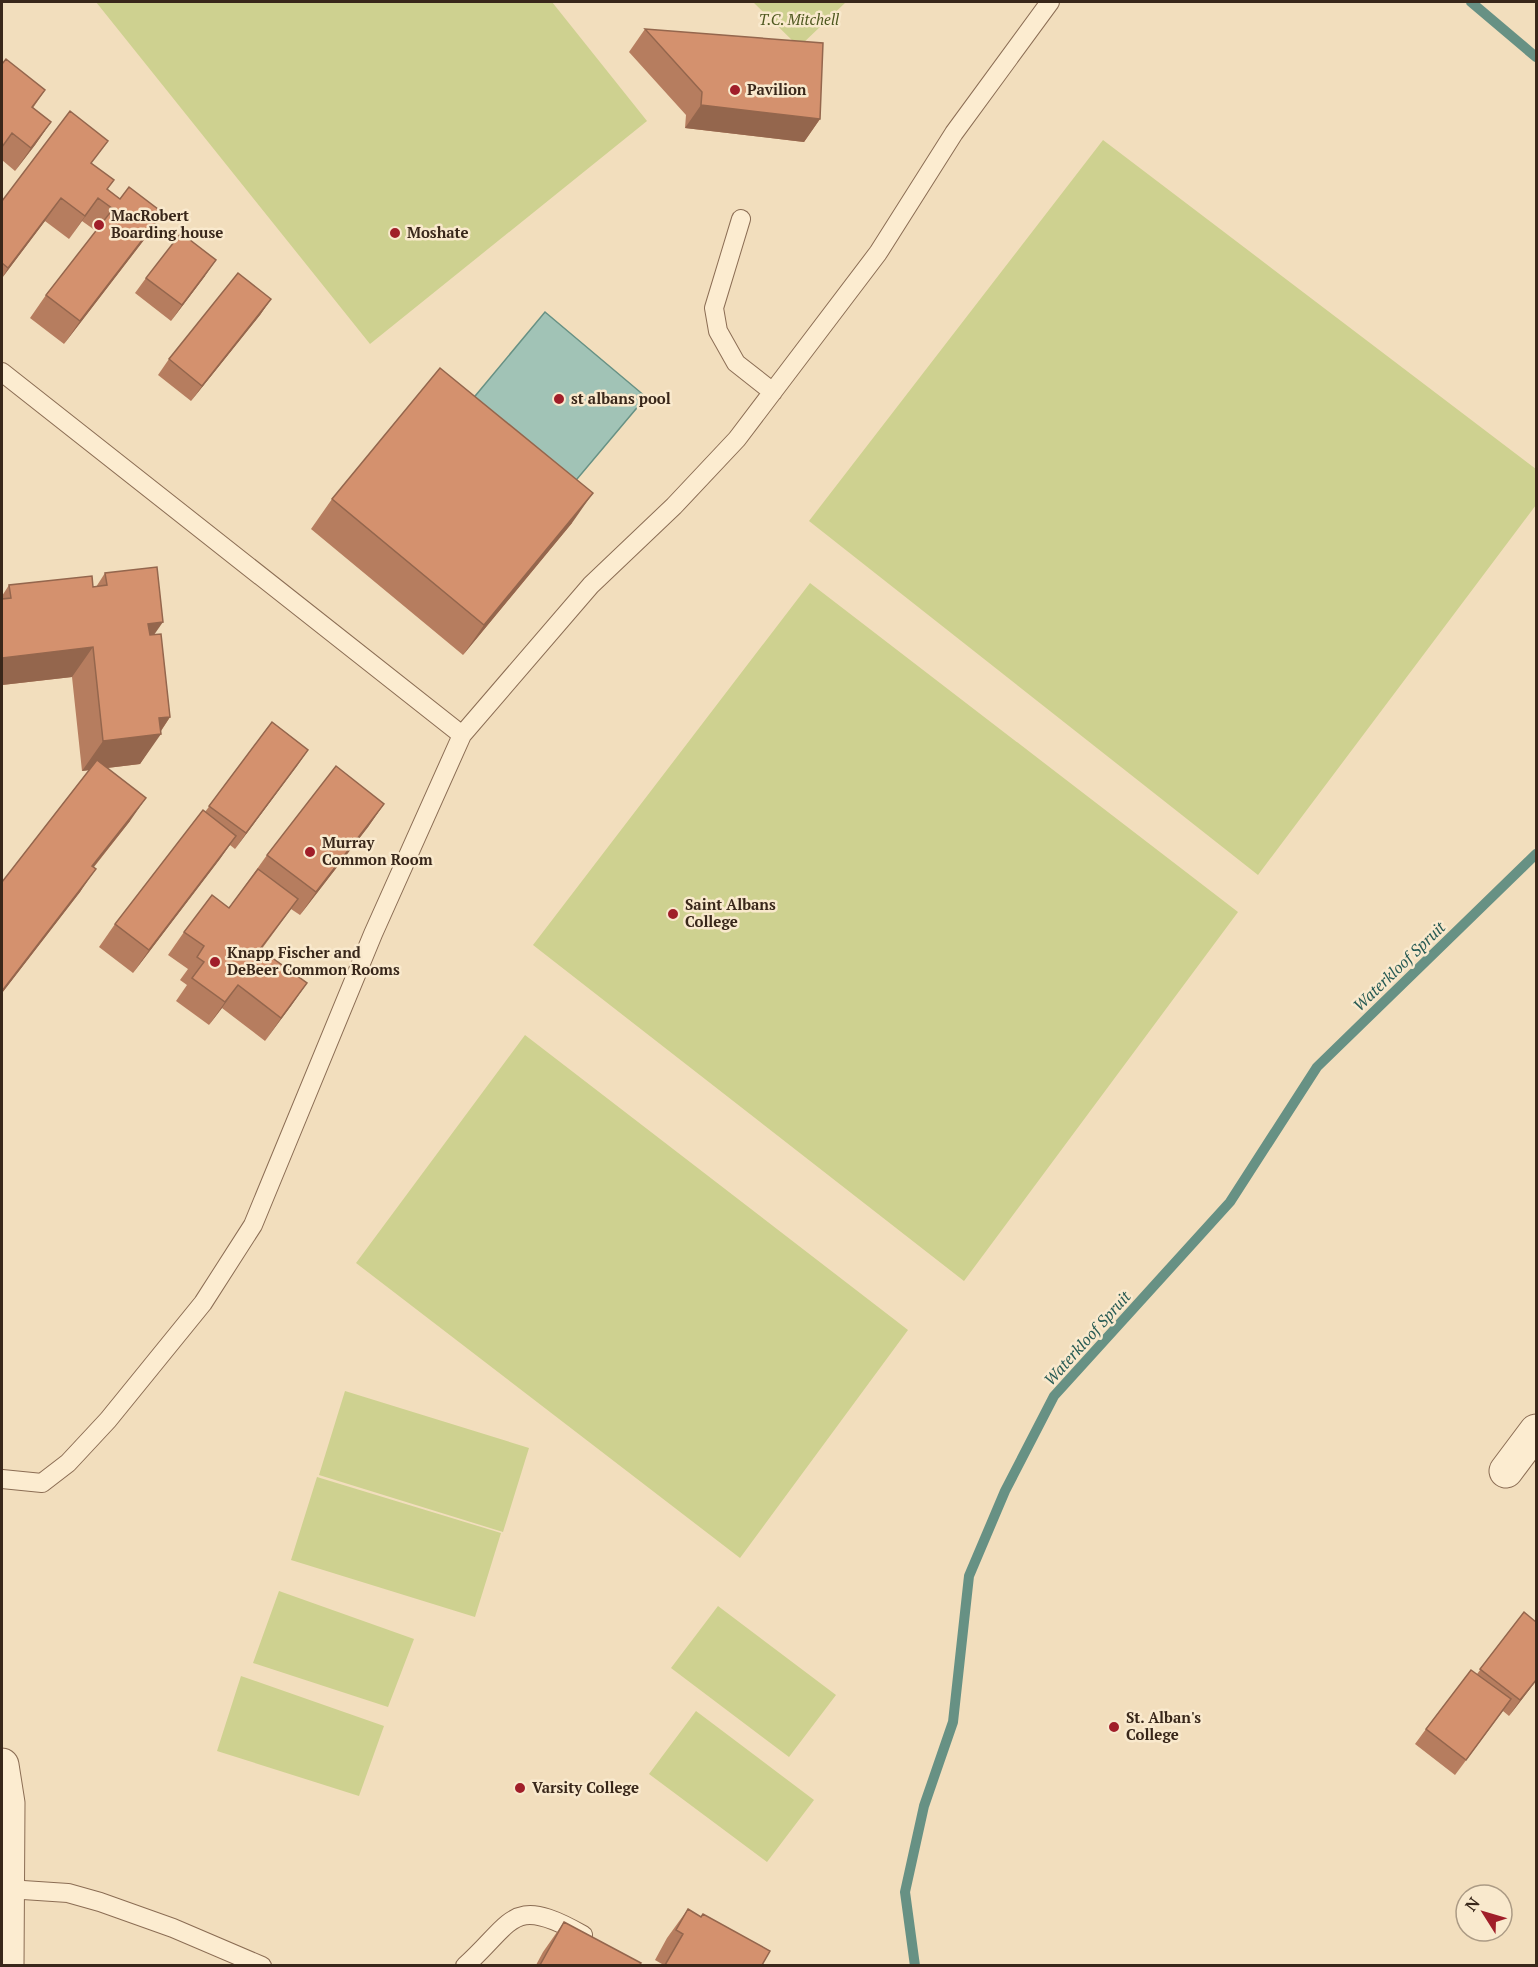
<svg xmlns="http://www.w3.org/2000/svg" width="1538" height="1967" viewBox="0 0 1538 1967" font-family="'PT Serif',serif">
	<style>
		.green { fill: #ced190 }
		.water { fill: #a1c3b6; stroke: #679184; stroke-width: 1.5 }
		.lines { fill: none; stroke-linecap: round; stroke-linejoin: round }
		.stream { stroke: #679184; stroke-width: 10 }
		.lane-casing { stroke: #8b6d54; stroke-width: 20 }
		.street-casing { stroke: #8b6d54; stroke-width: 35 }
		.lane { stroke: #fcecd0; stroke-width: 18 }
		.street { stroke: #fcecd0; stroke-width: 33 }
		.wall { fill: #b67d5f }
		.shaded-wall { fill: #94664d }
		.building { fill: #d4916e; stroke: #94664d; stroke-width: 1.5 }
		.poi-dot { fill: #a01e29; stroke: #f9e9cd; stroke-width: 2 }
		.labels { text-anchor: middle; stroke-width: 5; stroke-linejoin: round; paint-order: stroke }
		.park-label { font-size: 15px; font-style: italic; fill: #4e581f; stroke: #f9e9cd }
		.poi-label { font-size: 15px; font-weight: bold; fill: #39271a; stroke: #f9e9cd; text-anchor: start }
		.water-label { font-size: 16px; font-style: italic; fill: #285b54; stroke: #f9e9cd }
	</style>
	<rect width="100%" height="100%" fill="#f2debd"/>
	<path class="green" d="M 96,2 L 552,2 L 647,121 L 370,344 Z
		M 753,2 L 846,2 L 799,47 Z
		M 1103,140 L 1536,469 L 1536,505 L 1258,875 L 809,521 Z
		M 810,583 L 1238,912 L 964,1281 L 533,945 Z
		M 525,1035 L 908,1330 L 740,1558 L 356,1263 Z
		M 345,1391 L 529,1448 L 503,1532 L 319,1475 Z
		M 317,1477 L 501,1533 L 475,1617 L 291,1560 Z
		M 279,1591 L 414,1639 L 388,1707 L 253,1663 Z
		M 718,1606 L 836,1695 L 789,1757 L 671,1668 Z
		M 241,1676 L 384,1726 L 359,1796 L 217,1751 Z
		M 696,1711 L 814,1800 L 767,1862 L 649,1774 Z"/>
	<path class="water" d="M 545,312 L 646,397 L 572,485 L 471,401 Z"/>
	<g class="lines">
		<path class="stream" d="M 1471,2 L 1536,57
			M 915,1966 L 905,1892 L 924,1806 L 953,1722 L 969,1576 L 1005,1491 L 1054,1396 L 1230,1202 L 1317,1067 L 1536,854"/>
		<g class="lane-casing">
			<path id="lane" d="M 741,219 L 714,308 L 718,331 L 736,363 L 773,392
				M 2,372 L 462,735
				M 2,1479 L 42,1483 L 68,1463 L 108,1420 L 203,1303 L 253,1225 L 373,934 L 462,735 L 591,585 L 674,506 L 737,439 L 878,253 L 954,133 L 1050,2
				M 8,1889 L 68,1893 L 100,1902 L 173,1928 L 262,1966
				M 465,1966 C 514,1922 511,1894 583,1935"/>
		</g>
		<g class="street-casing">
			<path id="street" d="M 1506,1471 L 1536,1431
				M 2,1765 L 8,1803 L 7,1966"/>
		</g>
		<use href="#lane" class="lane"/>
		<use href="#street" class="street"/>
	</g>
	<path class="wall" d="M 645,29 L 820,119 L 804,142 L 685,128 L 686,115 L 629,52 Z
		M 2,64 L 45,90 L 33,108 L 51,122 L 35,145 L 15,171 L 2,160 Z
		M 92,164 L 107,189 L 120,199 L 163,213 L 147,236 L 64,344 L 30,318 L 46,295 L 96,231 L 82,221 L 69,239 L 45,221 L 2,278 L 2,201 Z
		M 205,276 L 171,321 L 135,293 L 146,278 Z
		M 271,299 L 260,315 L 191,401 L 158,375 L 169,359 Z
		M 332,499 L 572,523 L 463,655 L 311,529 Z
		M 105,573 L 154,635 L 170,717 L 140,764 L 107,768 L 130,821 L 94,867 L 80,892 L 2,993 L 2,882 L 89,770 L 82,771 L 72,677 L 2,685 L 2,596 L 9,585 L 96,587 Z
		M 272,722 L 308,750 L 235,849 L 230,845 L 133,973 L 99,947 L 115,924 L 205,812 Z
		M 384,804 L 368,827 L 300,915 L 291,909 L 261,950 L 307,983 L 265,1041 L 222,1008 L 209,1025 L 176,1001 L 187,985 L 180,980 L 188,969 L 168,955 L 184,932 L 229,908 L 267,855 Z
		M 1524,1612 L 1536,1681 L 1509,1716 L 1503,1711 L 1455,1775 L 1415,1744 L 1426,1729 L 1477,1674 Z
		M 688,1909 L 762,1965 L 661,1965 L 662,1964 L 655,1960 L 667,1938 Z
		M 564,1922 L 639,1965 L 536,1965 L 543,1952 Z"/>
	<path class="shaded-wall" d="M 701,105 L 820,119 L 804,142 L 685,128 Z
		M 51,122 L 35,145 L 15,171 L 31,148 Z
		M 61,198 L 45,221 L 2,278 L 8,268 Z
		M 98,198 L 82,221 L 69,239 L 85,216 Z
		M 163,213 L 147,236 L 64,344 L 80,321 Z
		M 216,260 L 205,276 L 171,321 L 182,305 Z
		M 271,299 L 260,315 L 191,401 L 202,386 Z
		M 593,493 L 572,523 L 463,655 L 484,625 Z
		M 163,622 L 142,652 L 148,624 Z
		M 93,647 L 72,677 L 2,685 L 2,658 Z
		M 170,717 L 158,735 L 161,734 L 140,764 L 82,771 L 103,741 L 159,718 Z
		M 308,750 L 297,766 L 235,849 L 246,833 Z
		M 146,798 L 130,821 L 76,889 L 92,866 Z
		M 384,804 L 368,827 L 300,915 L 316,892 Z
		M 236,836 L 220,859 L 133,973 L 149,950 Z
		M 96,869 L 80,892 L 2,993 L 2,991 Z
		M 307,983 L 291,1006 L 265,1041 L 281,1018 Z
		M 238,985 L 222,1008 L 209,1025 L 225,1002 Z
		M 1536,1680 L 1536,1681 L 1509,1716 L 1520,1700 Z"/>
	<path class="building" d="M 645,29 L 823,43 L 820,119 L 701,105 L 702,92 Z
		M 6,59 L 45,90 L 32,107 L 51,122 L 31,148 L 12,133 L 2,147 L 2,64 Z
		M 70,111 L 108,141 L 91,163 L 114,180 L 107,189 L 120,199 L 129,187 L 163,213 L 80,321 L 46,295 L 113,209 L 98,198 L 85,216 L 61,198 L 8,268 L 2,263 L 2,201 Z
		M 181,233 L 216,260 L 182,305 L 146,278 Z
		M 238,273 L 271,299 L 202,386 L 169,359 Z
		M 440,368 L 593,493 L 484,625 L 332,499 Z
		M 157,567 L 163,622 L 148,624 L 150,635 L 161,634 L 170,717 L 159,718 L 161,734 L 103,741 L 93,647 L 2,658 L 2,599 L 11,598 L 9,585 L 92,576 L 93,587 L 107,585 L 105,573 Z
		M 272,722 L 308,750 L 246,833 L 209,806 Z
		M 97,760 L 146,798 L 92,866 L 96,869 L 2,991 L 2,882 Z
		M 336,766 L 384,804 L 316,892 L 267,855 Z
		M 203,810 L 236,836 L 149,950 L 115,924 Z
		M 258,869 L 298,899 L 260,949 L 307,983 L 281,1018 L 238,985 L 225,1002 L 192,978 L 204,962 L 197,957 L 204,946 L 184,932 L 212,895 L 229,908 Z
		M 1524,1612 L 1536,1622 L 1536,1680 L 1520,1700 L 1480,1669 Z
		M 1471,1670 L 1511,1699 L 1466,1760 L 1426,1729 Z
		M 688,1909 L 701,1917 L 703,1914 L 770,1951 L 762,1965 L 665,1965 L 683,1934 L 676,1930 Z
		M 564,1922 L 641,1963 L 639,1965 L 540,1965 Z"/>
	<g class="poi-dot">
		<circle cx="735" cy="90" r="6"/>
		<circle cx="99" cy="225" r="6"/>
		<circle cx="395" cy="233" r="6"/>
		<circle cx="559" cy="399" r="6"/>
		<circle cx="310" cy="852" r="6"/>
		<circle cx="673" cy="914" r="6"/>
		<circle cx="215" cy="962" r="6"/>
		<circle cx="1114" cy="1727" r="6"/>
		<circle cx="520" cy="1788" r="6"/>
	</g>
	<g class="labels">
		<g class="park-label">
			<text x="799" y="25">T.C. Mitchell</text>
		</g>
		<g class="poi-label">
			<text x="747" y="95">Pavilion</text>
			<text x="111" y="221">MacRobert<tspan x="111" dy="17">Boarding house</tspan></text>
			<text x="407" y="238">Moshate</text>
			<text x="571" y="404">st albans pool</text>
			<text x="322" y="848">Murray<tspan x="322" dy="17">Common Room</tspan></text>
			<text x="685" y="910">Saint Albans<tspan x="685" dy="17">College</tspan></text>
			<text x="227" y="958">Knapp Fischer and<tspan x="227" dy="17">DeBeer Common Rooms</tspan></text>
			<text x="1126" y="1723">St. Alban's<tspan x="1126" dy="17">College</tspan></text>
			<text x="532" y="1793">Varsity College</text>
		</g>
		<g class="water-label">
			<text transform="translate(1399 966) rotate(-44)" y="6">Waterkloof Spruit</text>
			<text transform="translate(1087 1338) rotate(-48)" y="6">Waterkloof Spruit</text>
		</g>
	</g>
	<rect width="1538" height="1967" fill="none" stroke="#39271a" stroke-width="6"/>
	<g transform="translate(1484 1913) rotate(307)"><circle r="28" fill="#f9e9cd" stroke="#ac9b85" stroke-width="1.5"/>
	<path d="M0-4.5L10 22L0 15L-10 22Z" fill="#a01e29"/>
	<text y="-9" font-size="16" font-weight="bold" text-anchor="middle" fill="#39271a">N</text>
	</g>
</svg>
